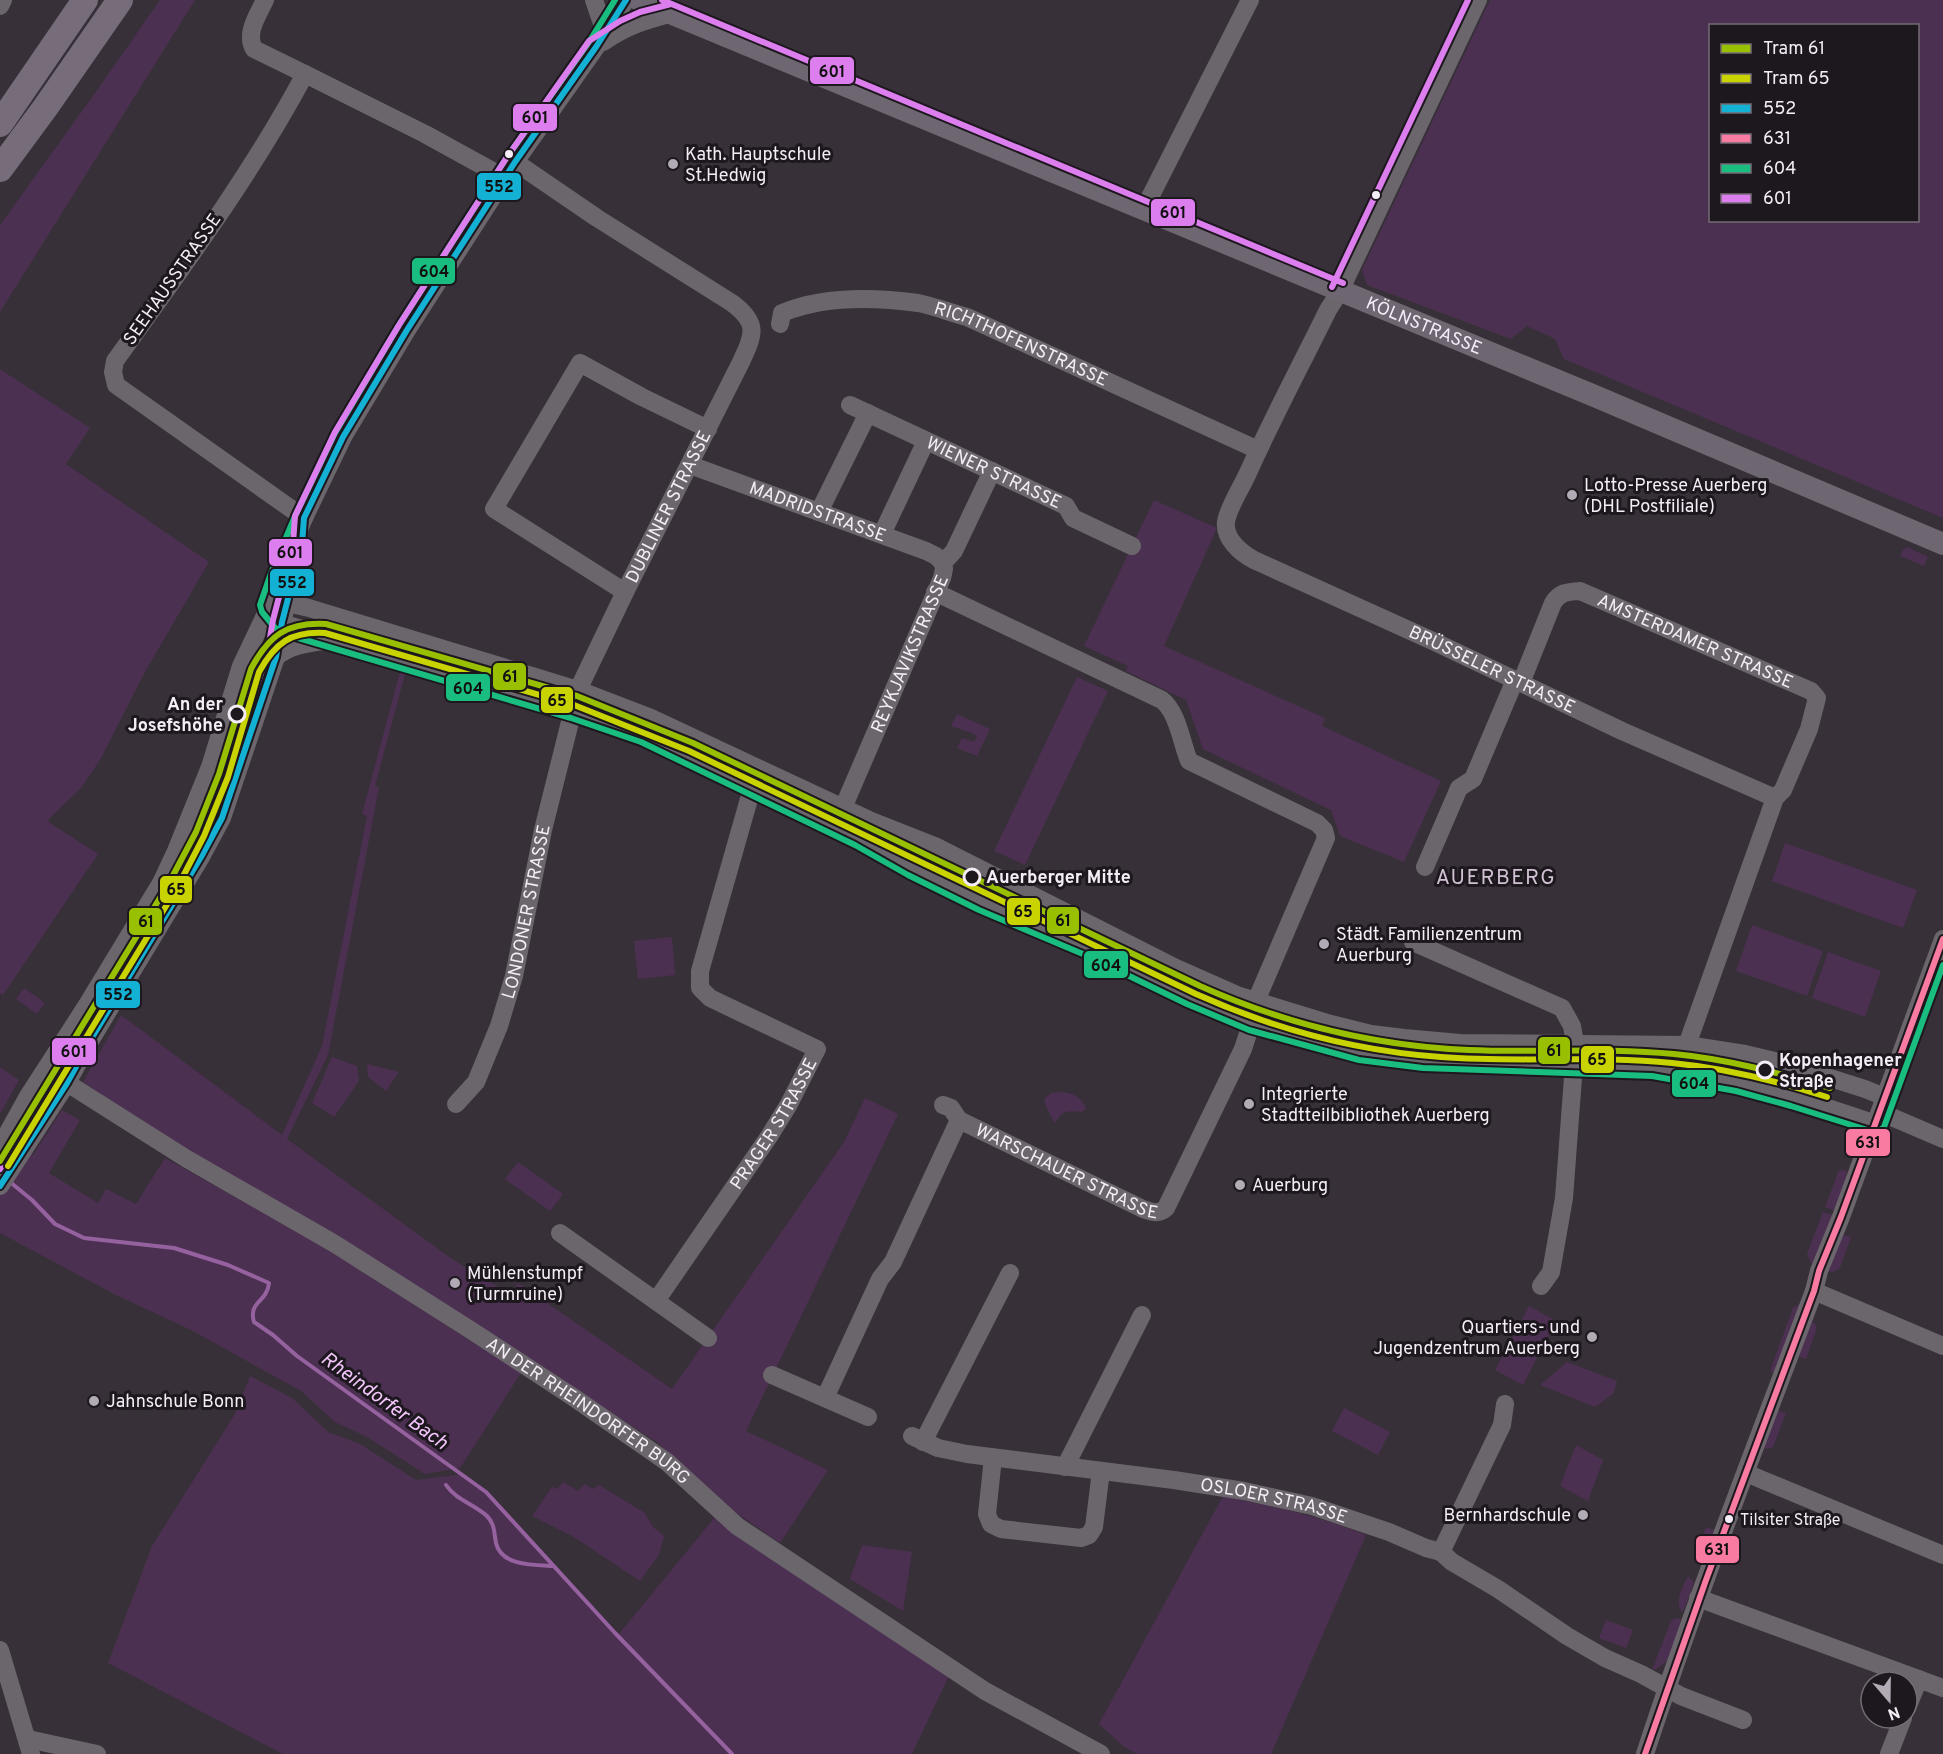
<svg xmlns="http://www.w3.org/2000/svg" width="1943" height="1754" viewBox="0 0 1943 1754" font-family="Overpass,sans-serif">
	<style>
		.green { fill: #4c3051; fill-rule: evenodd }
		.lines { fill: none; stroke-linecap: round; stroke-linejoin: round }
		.stream { stroke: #95629f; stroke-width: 4 }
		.minor { stroke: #6b666c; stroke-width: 18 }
		.major { stroke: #6e6671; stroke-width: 22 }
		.highway { stroke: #776c79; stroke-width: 26 }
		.tram { stroke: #6b666c; stroke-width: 1.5 }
		.bus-1-casing { stroke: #1d171e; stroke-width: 10 }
		.bus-2-casing { stroke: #1d171e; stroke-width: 10 }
		.bus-3-casing { stroke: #1d171e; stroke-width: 10 }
		.bus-4-casing { stroke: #1d171e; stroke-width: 10 }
		.bus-1 { stroke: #13b2d5; stroke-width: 6 }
		.bus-2 { stroke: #fa7ba1; stroke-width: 6 }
		.bus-3 { stroke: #1abd80; stroke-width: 6 }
		.bus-4 { stroke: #dc7eed; stroke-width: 6 }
		.tram-1-casing { stroke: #1d171e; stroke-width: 10 }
		.tram-2-casing { stroke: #1d171e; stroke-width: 10 }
		.tram-1 { stroke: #98c000; stroke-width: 6 }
		.tram-2 { stroke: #c8d300; stroke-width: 6 }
		.bus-dot { fill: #f4ecf6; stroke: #1d171e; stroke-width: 2 }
		.poi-dot { fill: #b2aab4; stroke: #1d171e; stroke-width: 2 }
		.stop-dot { fill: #1d171e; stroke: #f4ecf6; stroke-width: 3 }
		.labels { text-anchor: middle; stroke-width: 6; stroke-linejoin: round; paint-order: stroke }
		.bus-label { font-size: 16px; fill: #f4ecf6; stroke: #1d171e; text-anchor: start }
		.poi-label { font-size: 18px; fill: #f4ecf6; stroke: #1d171e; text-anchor: start }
		.street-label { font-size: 18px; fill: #f4ecf6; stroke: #1d171e }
		.stop-label { font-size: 18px; font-weight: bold; fill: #f4ecf6; stroke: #1d171e; text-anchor: start }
		.water-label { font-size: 20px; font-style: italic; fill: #f2c5fb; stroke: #1d171e }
		.quarter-label { font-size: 21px; letter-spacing: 1.5px; fill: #d1c1d4; stroke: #1d171e }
		.line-badge { stroke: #1d171e; stroke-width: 2 }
		.pale-badge-label { font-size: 16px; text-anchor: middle; font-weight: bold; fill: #111 }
	</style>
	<rect width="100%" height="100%" fill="#373038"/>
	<path class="green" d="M 160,0 L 195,0 L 0,312 L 0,225 L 93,96 Z
		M 1490,0 L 1943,0 L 1943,518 L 1564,359 L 1555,339 L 1527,326 L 1511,339 L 1367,285 L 1362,270 ZM 1710,26 L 1918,26 L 1918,220 L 1710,220 Z
		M 0,369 L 90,428 L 66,464 L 209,562 L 146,670 L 100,760 L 81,788 L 47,821 L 98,854 L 3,995 L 0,993 Z
		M 1154,500 L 1217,528 L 1164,646 L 1325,718 L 1322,726 L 1441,781 L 1404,862 L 1340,836 L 1331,810 L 1203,749 L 1186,700 L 1126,671 L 1128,666 L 1084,646 Z
		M 1907,547 L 1928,557 L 1924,566 L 1900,556 L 1903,550 Z
		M 400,672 L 405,674 L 375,786 L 379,787 L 328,1055 L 287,1139 L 452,1259 L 510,1294 L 518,1283 L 672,1389 L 844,1142 L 865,1098 L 898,1114 L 746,1431 L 828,1470 L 780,1543 L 725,1505 L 658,1443 L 429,1295 L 177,1147 L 83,1082 L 121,1015 L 282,1135 L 322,1046 L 367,816 L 362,814 Z
		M 1077,677 L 1108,691 L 1025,865 L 994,851 Z
		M 957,714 L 990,729 L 977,756 L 957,748 L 962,738 L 974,742 L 977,736 L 972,733 L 951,726 Z
		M 1785,843 L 1917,890 L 1903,928 L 1772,881 Z
		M 1752,925 L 1823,951 L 1807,996 L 1736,971 Z
		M 672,937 L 675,975 L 638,979 L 634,941 Z
		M 1828,952 L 1881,971 L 1865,1017 L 1812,998 Z
		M 24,988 L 45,1003 L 37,1014 L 16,999 Z
		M 332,1057 L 357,1066 L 359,1081 L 334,1117 L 312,1103 Z
		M 367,1064 L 399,1072 L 386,1091 L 368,1077 Z
		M 0,1067 L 19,1080 L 0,1114 Z
		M 1059,1092 C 1071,1092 1082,1096 1086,1109 L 1081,1112 C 1069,1110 1061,1111 1056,1122 L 1054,1122 L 1045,1104 L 1044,1099 L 1051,1093 Z
		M 62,1110 L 80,1120 L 49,1173 L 98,1203 L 106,1189 L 136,1204 L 165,1158 L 314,1241 L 521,1373 L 460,1468 L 425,1474 L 367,1437 L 335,1422 L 301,1391 L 191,1330 L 114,1294 L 0,1233 L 0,1132 L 33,1155 Z
		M 518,1162 L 563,1194 L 550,1211 L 505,1179 Z
		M 1839,1170 L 1847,1171 L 1846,1179 L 1835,1211 L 1825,1207 Z
		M 1823,1212 L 1834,1215 L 1812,1265 L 1807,1254 Z
		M 1841,1234 L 1851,1237 L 1841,1265 L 1839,1269 L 1832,1272 L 1828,1271 Z
		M 1800,1304 L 1775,1374 L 1771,1372 L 1771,1368 L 1793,1308 Z
		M 1529,1306 L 1556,1321 L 1523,1385 L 1495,1370 Z
		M 1810,1320 L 1815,1324 L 1817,1328 L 1806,1359 L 1797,1356 Z
		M 1567,1362 L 1617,1381 L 1614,1393 L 1595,1407 L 1540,1385 Z
		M 250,1376 L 292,1398 L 328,1432 L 360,1444 L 416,1480 L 463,1474 L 488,1491 L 619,1634 L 715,1517 L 952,1669 L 912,1754 L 283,1754 L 108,1663 L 152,1546 L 235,1414 Z
		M 1344,1408 L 1390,1432 L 1378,1455 L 1332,1431 Z
		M 1776,1410 L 1786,1413 L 1773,1447 L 1768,1449 L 1763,1448 Z
		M 1576,1445 L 1603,1460 L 1588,1501 L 1560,1486 Z
		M 563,1482 L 578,1491 L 585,1484 L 593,1489 L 599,1485 L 645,1513 L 653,1527 L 664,1536 L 659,1555 L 640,1581 L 574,1537 L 532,1516 L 552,1487 L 557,1489 Z
		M 1223,1496 C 1271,1506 1320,1516 1366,1535 L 1271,1754 L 1137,1754 L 1123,1746 L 1099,1724 Z
		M 1706,1527 L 1717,1531 L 1701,1564 L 1696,1561 L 1695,1558 Z
		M 862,1545 L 912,1552 L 903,1611 L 850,1579 Z
		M 1688,1576 L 1694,1583 L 1683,1612 C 1673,1604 1683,1586 1688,1576 Z
		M 1676,1618 L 1681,1619 C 1675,1637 1674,1665 1652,1670 L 1671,1621 Z
		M 1606,1620 L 1633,1630 L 1626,1648 L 1599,1638 Z"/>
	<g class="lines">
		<path class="stream" d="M 10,1182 L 32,1200 L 55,1224 L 84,1238 L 174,1248 L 228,1265 L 269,1283 C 267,1303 248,1301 254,1322 L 273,1335 L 297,1356 L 486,1492 L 615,1633 L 732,1754
			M 446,1485 C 456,1500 474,1504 487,1516 C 495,1524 494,1533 496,1543 C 501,1566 534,1565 553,1566"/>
		<g class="minor">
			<path d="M 265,0 C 258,15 245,33 254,49 L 305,74 C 251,175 182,268 115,361 L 113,372 L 116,385 L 304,518"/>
			<path d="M 594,0 L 605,32"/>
			<path id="s1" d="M 1478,0 L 1340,291 L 1328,310 C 1301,365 1272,419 1247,475 C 1241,488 1228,508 1226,522 C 1224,539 1241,553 1254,560 L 1435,642 L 1622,731 L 1775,798"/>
			<path d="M 0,6 L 3,0"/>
			<path d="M 603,42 C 628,25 644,21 673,13 L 671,10"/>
			<path d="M 305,74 L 425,134 L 505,178"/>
			<path d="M 1144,209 L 1250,0"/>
			<path id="s2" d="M 780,324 L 782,313 C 823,296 874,297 918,303 C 934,306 951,313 967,317 L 1258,450"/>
			<path id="s3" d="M 850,405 L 1066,506 L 1073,518 L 1132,546"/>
			<path id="s4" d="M 690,465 L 926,551 L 936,556 L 943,563"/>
			<path d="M 819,512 L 868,413"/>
			<path d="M 882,534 L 926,441"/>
			<path d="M 625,592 L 494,509 L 580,363 L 642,397 L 708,429"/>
			<path d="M 269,607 L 287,603 L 309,608 L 578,690 L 651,718 L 869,820 L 935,846 L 1176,968 L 1237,995 L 1256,1001 L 1331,1024 L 1371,1034 L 1404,1038 L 1460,1043 L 1687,1045 L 1745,1054 L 1783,1063 L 1865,1089 L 1885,1097"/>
			<path d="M 269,607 L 282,622 L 291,626 L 574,709 L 644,734 L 859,837 L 912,867 L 983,902 L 1094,949 L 1190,996 L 1252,1021 L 1306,1037 L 1361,1051 L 1424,1059 L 1653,1067 C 1730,1076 1803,1099 1876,1124"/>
			<path d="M 276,657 C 291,644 311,643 330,640"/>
			<path id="s5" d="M 1521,683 L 1553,603 C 1560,592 1567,592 1580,591 L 1811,691 L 1817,698 L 1809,729 L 1783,790 L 1775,798 L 1687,1045"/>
			<path id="s6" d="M 843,808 L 942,578 L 944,569 L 943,563 L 954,551 L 992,471"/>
			<path d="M 1425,867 L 1459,788 L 1473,779 L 1515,680"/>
			<path d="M 1413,942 L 1562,1008 L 1572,1026 L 1575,1044 L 1574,1064 L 1564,1198 L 1551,1272 L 1541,1286"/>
			<path id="s7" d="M 67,1083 L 187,1159 L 335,1244 L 469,1329 L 573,1397 L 667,1462 L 737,1526 L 985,1691 L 1101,1754"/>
			<path id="s8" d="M 456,1104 L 476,1082 L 499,1026 L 514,976 L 543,830 L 578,690 L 625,592 L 741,362 C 754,334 759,323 732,303 L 597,218 L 515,162"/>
			<path d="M 943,1105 L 951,1108 L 959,1120"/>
			<path d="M 1880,1112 L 1943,1139"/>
			<path d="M 0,1147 L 27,1098 L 87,1005 L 161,883 L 176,851 L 210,767 L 241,666 L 269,607 L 279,577 L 304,518 L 343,437 L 407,330 L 515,162 L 596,47 L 626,0"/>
			<path d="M 0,1186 L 67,1083 L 93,1036 L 201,857 L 222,818 L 276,657 L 282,622 L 301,550"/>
			<path d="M 560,1233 L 708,1338"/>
			<path d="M 1814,1291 L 1943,1346"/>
			<path id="s9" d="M 656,1301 L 770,1135 L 789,1104 L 817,1049 L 710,998 L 700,988 L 700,971 L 753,785"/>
			<path d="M 772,1375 L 868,1417"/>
			<path id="s10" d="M 825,1398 L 880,1279 L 893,1262 L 959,1120 L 1143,1209 C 1152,1212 1158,1215 1166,1208 L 1243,1049 L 1252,1021 L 1256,1001 L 1326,838 L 1324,830 L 1317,823 L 1189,761 C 1181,741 1178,713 1162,700 L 935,592"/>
			<path id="s11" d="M 912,1436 L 938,1448 L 967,1454 L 1174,1480 L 1244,1491 L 1312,1506 L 1389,1532 L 1426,1548 L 1441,1552 L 1452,1562 L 1498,1589 L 1567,1636 L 1605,1658 L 1641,1674 L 1681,1696 L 1743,1720"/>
			<path d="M 923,1442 L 1010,1273"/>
			<path d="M 993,1458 L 987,1514 L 991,1524 L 1001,1529 L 1081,1538 L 1089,1535 L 1094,1527 L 1101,1471"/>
			<path d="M 1065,1467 L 1142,1315"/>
			<path d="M 1746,1473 L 1943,1555"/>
			<path d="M 1441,1552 L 1502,1425 L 1505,1404"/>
			<path d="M 1698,1598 L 1943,1688"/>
			<path d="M 0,1650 L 31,1754"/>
			<path d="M 1907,1708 L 1919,1679"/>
			<path d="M 28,1739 L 97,1754"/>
			<path d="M 1645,1754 C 1696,1598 1756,1445 1814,1291 L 1819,1271 L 1841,1217 L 1943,939"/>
			<path d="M 1889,1754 L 1903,1718"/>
		</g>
		<path class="major" id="s12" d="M 639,0 L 1597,397 L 1943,544"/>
		<path class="highway" d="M 0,124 L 85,0
			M 0,169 L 45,108 L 120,0"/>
		<path class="tram" d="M 1497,1050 L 1558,1057
			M 1643,1057 L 1708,1059"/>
		<g class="bus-1-casing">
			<path id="bus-1" d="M 0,1186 L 67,1083 L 93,1036 L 201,857 L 222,818 L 276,657 L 282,622 L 302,544 L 304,518 L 343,437 L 407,330 L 515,162 L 596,47 L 626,0"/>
		</g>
		<g class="bus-2-casing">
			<path id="bus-2" d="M 1645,1754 L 1706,1580 L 1814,1291 L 1819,1271 L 1841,1217 L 1943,939"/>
		</g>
		<g class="bus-3-casing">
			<path id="bus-3" d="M 615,0 L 589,42 L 507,157 L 399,325 L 335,433 L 296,514 L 271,573 L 260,605 L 262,612 L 275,628 L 288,635 L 571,718 L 641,742 L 855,845 L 908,875 L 979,910 L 1090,957 L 1187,1004 L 1249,1030 L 1359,1060 L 1423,1068 L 1652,1076 L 1736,1091 L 1791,1106 L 1877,1133 L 1884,1127 L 1943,965"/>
		</g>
		<g class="bus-4-casing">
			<path id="bus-4" d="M 662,0 L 1343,283
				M 1332,287 L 1468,0
				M 0,1169 L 59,1078 L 85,1031 L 193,853 L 214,814 L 267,655 L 273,620 L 293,543 L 295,516 L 335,432 L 399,325 L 507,157 L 589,41 L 620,21 L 640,12 L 671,4"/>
		</g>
		<use href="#bus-1" class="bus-1"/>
		<use href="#bus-2" class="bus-2"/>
		<use href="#bus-3" class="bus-3"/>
		<use href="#bus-4" class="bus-4"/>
		<g class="tram-1-casing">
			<path id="tram-1" d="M 0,1161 L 169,883 L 196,832 L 219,774 L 251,669 C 269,635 287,622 326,624 L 577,696 L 693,743 L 1200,986 C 1285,1024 1376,1046 1469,1050 C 1537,1053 1606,1047 1674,1054 C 1727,1059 1779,1073 1830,1088"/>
		</g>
		<g class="tram-2-casing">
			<path id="tram-2" d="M 8,1166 L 177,888 L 204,836 L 228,777 L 259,672 C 275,643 291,631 325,633 L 574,705 L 689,751 L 1196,994 C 1274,1029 1356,1051 1441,1057 C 1518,1063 1595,1055 1672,1063 C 1725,1068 1777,1081 1827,1097"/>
		</g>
		<use href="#tram-1" class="tram-1"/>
		<use href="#tram-2" class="tram-2"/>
	</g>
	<g class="bus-dot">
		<circle cx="509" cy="154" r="5"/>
		<circle cx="1376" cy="195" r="5"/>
		<circle cx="1729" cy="1519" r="5"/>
	</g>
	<g class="poi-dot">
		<circle cx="673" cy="164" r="6"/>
		<circle cx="1572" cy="495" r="6"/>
		<circle cx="1324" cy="944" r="6"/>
		<circle cx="1249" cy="1104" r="6"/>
		<circle cx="1240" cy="1185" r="6"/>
		<circle cx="455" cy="1283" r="6"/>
		<circle cx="1592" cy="1337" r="6"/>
		<circle cx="94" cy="1401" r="6"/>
		<circle cx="1583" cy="1515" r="6"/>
	</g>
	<g class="stop-dot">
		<circle cx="237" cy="714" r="8"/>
		<circle cx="972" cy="877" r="8"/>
		<circle cx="1765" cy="1070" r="8"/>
	</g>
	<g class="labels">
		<g class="bus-label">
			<text x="1740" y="1525">Tilsiter Straße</text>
		</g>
		<g class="poi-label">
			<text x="685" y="160">Kath. Hauptschule<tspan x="685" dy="21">St.Hedwig</tspan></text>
			<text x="1584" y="491">Lotto-Presse Auerberg<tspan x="1584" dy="21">(DHL Postfiliale)</tspan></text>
			<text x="1336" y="940">Städt. Familienzentrum<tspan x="1336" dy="21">Auerburg</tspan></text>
			<text x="1261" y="1100">Integrierte<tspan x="1261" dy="21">Stadtteilbibliothek Auerberg</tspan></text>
			<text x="1252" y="1191">Auerburg</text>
			<text x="467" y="1279">Mühlenstumpf<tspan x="467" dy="21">(Turmruine)</tspan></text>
			<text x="1580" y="1333" text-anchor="end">Quartiers- und<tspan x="1580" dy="21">Jugendzentrum Auerberg</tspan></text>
			<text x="106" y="1407">Jahnschule Bonn</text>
			<text x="1571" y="1521" text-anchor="end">Bernhardschule</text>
		</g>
		<g class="street-label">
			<text transform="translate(172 279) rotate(-55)" y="6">SEEHAUSSTRASSE</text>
			<text dy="6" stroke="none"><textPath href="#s12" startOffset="850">KÖLNSTRASSE</textPath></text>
			<text dy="6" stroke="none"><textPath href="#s2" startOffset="260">RICHTHOFENSTRASSE</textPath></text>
			<text dy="6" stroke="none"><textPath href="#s3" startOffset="159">WIENER STRASSE</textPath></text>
			<text dy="6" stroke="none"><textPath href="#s8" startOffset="640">DUBLINER STRASSE</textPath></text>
			<text dy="6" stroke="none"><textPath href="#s4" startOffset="136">MADRIDSTRASSE</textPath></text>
			<text dy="6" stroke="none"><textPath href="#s5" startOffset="243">AMSTERDAMER STRASSE</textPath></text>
			<text dy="6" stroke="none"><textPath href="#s6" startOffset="168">REYKJAVIKSTRASSE</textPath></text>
			<text dy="6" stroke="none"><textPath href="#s1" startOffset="892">BRÜSSELER STRASSE</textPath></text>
			<text dy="6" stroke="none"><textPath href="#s8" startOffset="208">LONDONER STRASSE</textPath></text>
			<text dy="6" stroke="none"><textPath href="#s9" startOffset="213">PRAGER STRASSE</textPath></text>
			<text dy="6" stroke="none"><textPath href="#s10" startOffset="429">WARSCHAUER STRASSE</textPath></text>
			<text dy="6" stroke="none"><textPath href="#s7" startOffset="616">AN DER RHEINDORFER BURG</textPath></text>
			<text dy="6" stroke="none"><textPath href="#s11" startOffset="369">OSLOER STRASSE</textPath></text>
		</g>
		<g class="stop-label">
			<text x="223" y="710" text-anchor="end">An der<tspan x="223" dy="21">Josefshöhe</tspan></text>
			<text x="986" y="883">Auerberger Mitte</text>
			<text x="1779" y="1066">Kopenhagener<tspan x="1779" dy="21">Straße</tspan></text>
		</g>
		<g class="water-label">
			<text transform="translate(385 1400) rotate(36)" y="7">Rheindorfer Bach</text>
		</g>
		<g class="quarter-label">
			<text x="1496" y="884">AUERBERG</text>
		</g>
	</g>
	<g class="line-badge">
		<rect x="809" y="56" width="46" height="29" rx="6" fill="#dc7eed"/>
		<rect x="512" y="103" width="46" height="29" rx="6" fill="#dc7eed"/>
		<rect x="476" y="172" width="46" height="29" rx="6" fill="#13b2d5"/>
		<rect x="1150" y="198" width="46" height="29" rx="6" fill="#dc7eed"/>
		<rect x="411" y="257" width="45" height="28" rx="6" fill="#1abd80"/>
		<rect x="268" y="538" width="45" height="29" rx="6" fill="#dc7eed"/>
		<rect x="269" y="568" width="46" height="29" rx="6" fill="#13b2d5"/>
		<rect x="492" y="662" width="35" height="29" rx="6" fill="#98c000"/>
		<rect x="445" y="673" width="46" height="29" rx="6" fill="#1abd80"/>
		<rect x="540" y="686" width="34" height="28" rx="6" fill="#c8d300"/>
		<rect x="159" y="875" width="34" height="29" rx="6" fill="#c8d300"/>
		<rect x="1006" y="897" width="35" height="29" rx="6" fill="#c8d300"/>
		<rect x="1046" y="906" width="34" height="29" rx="6" fill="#98c000"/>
		<rect x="128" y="907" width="35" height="29" rx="6" fill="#98c000"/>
		<rect x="1083" y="950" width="46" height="29" rx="6" fill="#1abd80"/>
		<rect x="95" y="980" width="46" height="29" rx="6" fill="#13b2d5"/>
		<rect x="1537" y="1036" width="34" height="29" rx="6" fill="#98c000"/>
		<rect x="51" y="1037" width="46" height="29" rx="6" fill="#dc7eed"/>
		<rect x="1580" y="1045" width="35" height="29" rx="6" fill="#c8d300"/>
		<rect x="1671" y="1069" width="46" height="29" rx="6" fill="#1abd80"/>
		<rect x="1845" y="1128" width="46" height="29" rx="6" fill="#fa7ba1"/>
		<rect x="1695" y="1535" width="45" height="29" rx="6" fill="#fa7ba1"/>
	</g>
	<g class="pale-badge-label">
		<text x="832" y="77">601</text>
		<text x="535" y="123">601</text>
		<text x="499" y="192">552</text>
		<text x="1173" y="218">601</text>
		<text x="434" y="277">604</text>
		<text x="290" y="558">601</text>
		<text x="292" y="588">552</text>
		<text x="510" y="682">61</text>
		<text x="468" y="694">604</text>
		<text x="557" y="706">65</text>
		<text x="176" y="895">65</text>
		<text x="1023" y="917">65</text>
		<text x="1063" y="926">61</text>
		<text x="146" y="927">61</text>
		<text x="1106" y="971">604</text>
		<text x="118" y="1000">552</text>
		<text x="1554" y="1056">61</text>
		<text x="74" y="1057">601</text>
		<text x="1597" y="1065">65</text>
		<text x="1694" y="1089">604</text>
		<text x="1868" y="1148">631</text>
		<text x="1717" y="1555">631</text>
	</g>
	<rect x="1709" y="24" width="210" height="198" fill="#1d171e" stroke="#736c74" stroke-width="1.5"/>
	<rect x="1721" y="44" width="30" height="9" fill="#98c000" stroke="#736c74" stroke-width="1.5"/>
	<text x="1763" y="54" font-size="18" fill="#f4ecf6">Tram 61</text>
	<rect x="1721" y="74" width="30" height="9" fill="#c8d300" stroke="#736c74" stroke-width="1.5"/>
	<text x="1763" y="84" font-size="18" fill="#f4ecf6">Tram 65</text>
	<rect x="1721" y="104" width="30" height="9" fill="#13b2d5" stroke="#736c74" stroke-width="1.5"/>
	<text x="1763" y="114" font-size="18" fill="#f4ecf6">552</text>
	<rect x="1721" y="134" width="30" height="9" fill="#fa7ba1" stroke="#736c74" stroke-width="1.5"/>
	<text x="1763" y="144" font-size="18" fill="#f4ecf6">631</text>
	<rect x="1721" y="164" width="30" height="9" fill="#1abd80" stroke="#736c74" stroke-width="1.5"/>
	<text x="1763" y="174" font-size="18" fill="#f4ecf6">604</text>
	<rect x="1721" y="194" width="30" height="9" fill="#dc7eed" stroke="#736c74" stroke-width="1.5"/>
	<text x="1763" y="204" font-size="18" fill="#f4ecf6">601</text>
	<g transform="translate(1889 1700) rotate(160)"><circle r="28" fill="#1d171e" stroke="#736c74" stroke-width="1.5"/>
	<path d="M0-4.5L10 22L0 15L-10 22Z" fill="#b2aab4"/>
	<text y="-9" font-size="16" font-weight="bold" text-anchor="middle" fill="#f4ecf6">N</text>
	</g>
</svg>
